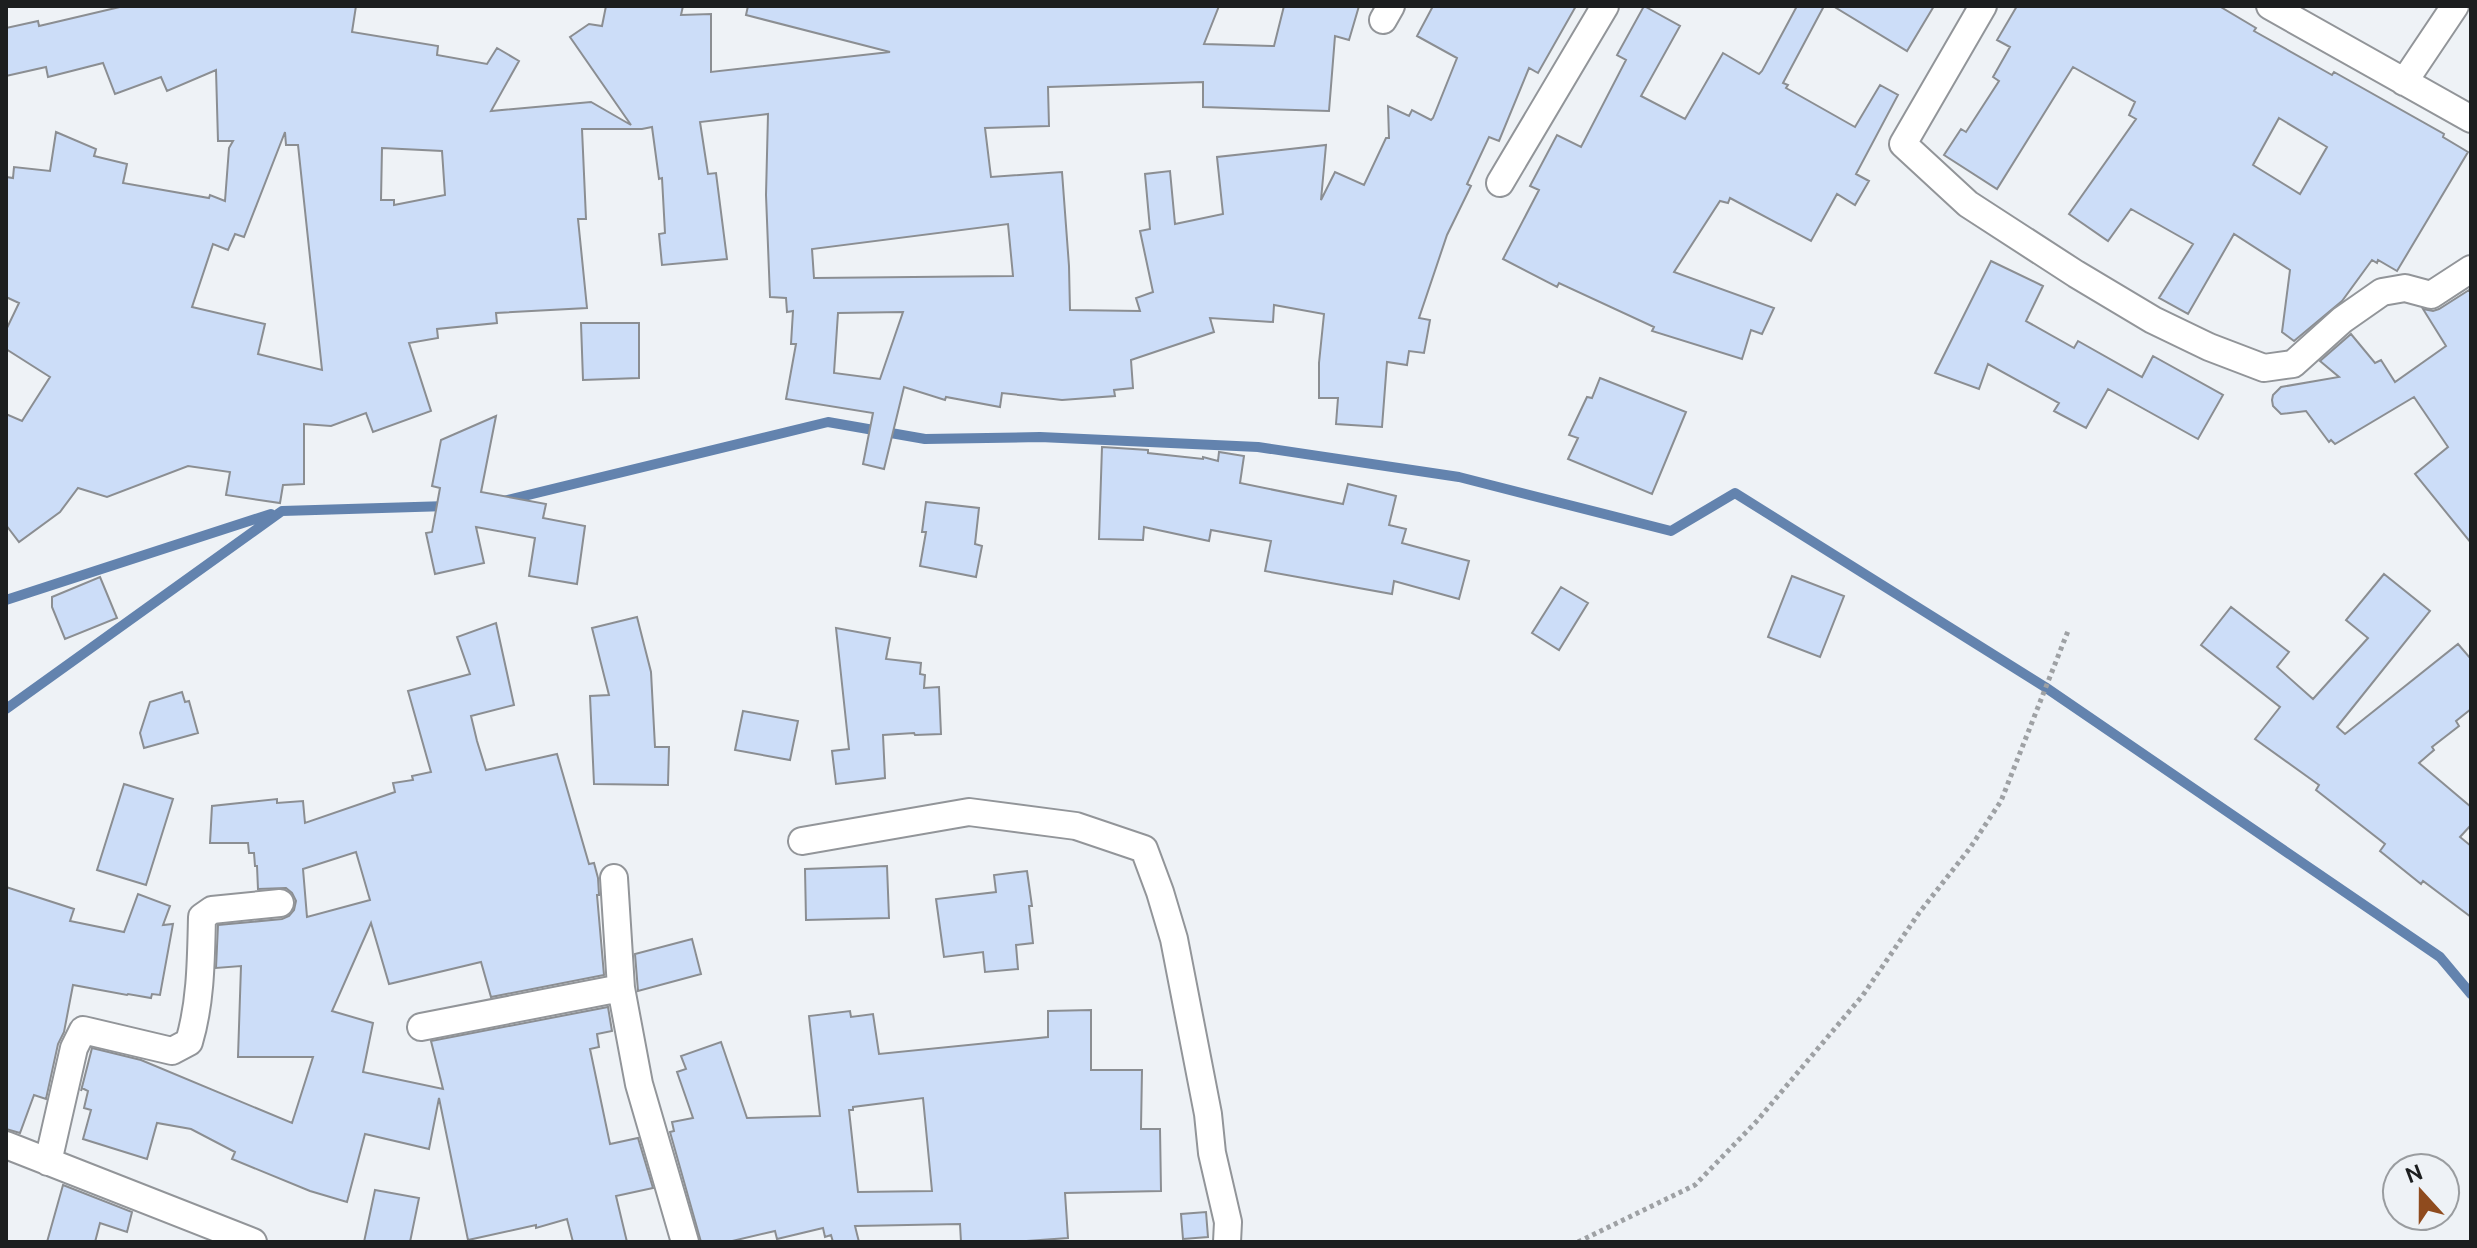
<svg xmlns="http://www.w3.org/2000/svg" width="2477" height="1248" viewBox="0 0 2477 1248" font-family="Ubuntu,sans-serif">
	<style>
		.lines { fill: none; stroke-linecap: round; stroke-linejoin: round }
		.stream { stroke: #6383ae; stroke-width: 10 }
		.building { fill: #ccddf8; stroke: #8b8e92; stroke-width: 2; fill-rule: evenodd }
		.street-casing { stroke: #929599; stroke-width: 30 }
		.path { stroke: #9ea1a4; stroke-width: 5; stroke-dasharray: 4 4; stroke-linecap: butt }
		.street { stroke: #fff; stroke-width: 26 }
	</style>
	<rect width="100%" height="100%" fill="#eef2f6"/>
	<g class="lines">
		<path class="stream" d="M 503,501 L 828,422 L 925,439 L 1040,437 L 1258,447 L 1459,477 L 1671,531 L 1735,493 L 2045,687 L 2440,957 L 2471,994
			M 6,600 L 271,514
			M 6,709 L 282,511 L 448,506"/>
	</g>
	<path class="building" d="M 124,6 L 356,6 L 352,32 L 438,46 L 437,55 L 487,64 L 497,48 L 519,61 L 491,111 L 591,102 L 631,125 L 570,37 L 589,24 L 602,26 L 606,6 L 683,6 L 681,15 L 711,14 L 711,72 L 890,52 L 746,15 L 748,6 L 1219,6 L 1204,44 L 1274,46 L 1284,6 L 1359,6 L 1349,40 L 1335,36 L 1329,111 L 1203,107 L 1203,82 L 1048,87 L 1049,126 L 985,128 L 991,177 L 1062,172 L 1069,266 L 1070,310 L 1140,311 L 1136,298 L 1153,292 L 1140,231 L 1150,229 L 1145,174 L 1170,171 L 1175,224 L 1223,214 L 1217,157 L 1326,145 L 1321,200 L 1335,172 L 1364,185 L 1386,138 L 1389,138 L 1388,106 L 1409,116 L 1412,110 L 1431,120 L 1433,118 L 1457,58 L 1417,36 L 1433,6 L 1576,6 L 1538,73 L 1529,68 L 1499,141 L 1489,137 L 1467,184 L 1471,186 L 1447,235 L 1419,318 L 1430,320 L 1424,353 L 1409,351 L 1407,365 L 1387,362 L 1382,427 L 1336,424 L 1338,398 L 1319,398 L 1319,363 L 1324,314 L 1274,305 L 1273,322 L 1210,318 L 1214,332 L 1131,360 L 1133,388 L 1114,390 L 1115,396 L 1062,400 L 1002,393 L 1000,407 L 946,397 L 945,400 L 904,387 L 884,469 L 863,464 L 873,413 L 786,399 L 796,344 L 791,344 L 793,311 L 787,312 L 786,298 L 770,297 L 766,195 L 768,114 L 700,122 L 708,174 L 716,173 L 727,259 L 662,265 L 659,234 L 665,233 L 662,178 L 659,179 L 652,127 L 642,129 L 582,129 L 586,219 L 578,219 L 587,308 L 496,313 L 497,323 L 437,329 L 438,338 L 409,343 L 431,411 L 373,432 L 366,413 L 331,426 L 304,424 L 304,484 L 283,485 L 280,503 L 226,495 L 230,472 L 188,466 L 107,497 L 78,488 L 60,512 L 19,542 L 6,525 L 6,414 L 22,421 L 50,377 L 6,349 L 6,330 L 19,303 L 6,297 L 6,177 L 13,178 L 14,167 L 50,171 L 56,132 L 96,149 L 94,156 L 127,164 L 123,183 L 209,198 L 210,195 L 225,201 L 229,148 L 233,141 L 218,141 L 216,70 L 167,91 L 161,77 L 115,94 L 103,63 L 48,77 L 46,67 L 6,76 L 6,28 L 38,21 L 39,26 ZM 285,132 L 286,145 L 298,145 L 322,370 L 258,354 L 265,324 L 192,307 L 213,244 L 228,250 L 235,234 L 244,237 ZM 382,148 L 442,151 L 445,195 L 394,205 L 394,200 L 381,200 ZM 1008,224 L 1013,276 L 814,278 L 812,249 ZM 903,312 L 880,379 L 834,373 L 838,313 Z
		M 1644,6 L 1680,26 L 1641,96 L 1685,119 L 1723,53 L 1759,74 L 1762,71 L 1797,6 L 1824,6 L 1783,83 L 1788,85 L 1786,88 L 1855,127 L 1880,85 L 1898,95 L 1856,174 L 1869,181 L 1855,205 L 1837,194 L 1811,241 L 1730,198 L 1728,203 L 1720,201 L 1674,272 L 1774,308 L 1762,334 L 1751,330 L 1742,359 L 1652,331 L 1654,327 L 1559,283 L 1557,287 L 1503,259 L 1539,190 L 1530,186 L 1557,135 L 1581,147 L 1626,60 L 1617,55 Z
		M 1833,6 L 1934,6 L 1907,51 Z
		M 2017,6 L 2219,6 L 2256,28 L 2254,31 L 2332,75 L 2334,72 L 2444,134 L 2443,137 L 2468,152 L 2397,271 L 2378,260 L 2377,263 L 2372,260 L 2342,301 L 2294,341 L 2282,332 L 2290,270 L 2234,234 L 2188,314 L 2159,298 L 2193,244 L 2131,209 L 2108,241 L 2069,214 L 2136,119 L 2129,115 L 2135,102 L 2073,67 L 1997,189 L 1944,155 L 1961,129 L 1966,132 L 1999,81 L 1993,77 L 2010,47 L 1997,40 ZM 2279,118 L 2327,147 L 2300,194 L 2253,165 Z
		M 1991,261 L 2043,286 L 2026,321 L 2074,348 L 2078,341 L 2142,377 L 2153,356 L 2223,395 L 2198,439 L 2108,389 L 2086,428 L 2054,411 L 2059,403 L 1988,364 L 1979,389 L 1935,373 Z
		M 2469,290 L 2471,293 L 2471,543 L 2415,474 L 2448,447 L 2414,397 L 2335,444 L 2331,440 L 2329,442 L 2306,411 L 2281,414 L 2273,406 L 2272,400 L 2273,395 L 2281,387 L 2339,377 L 2320,361 L 2351,334 L 2375,363 L 2381,360 L 2395,382 L 2446,346 L 2423,309 L 2433,311 L 2439,309 Z
		M 581,323 L 639,323 L 639,378 L 583,380 Z
		M 1600,378 L 1686,412 L 1652,494 L 1568,459 L 1578,438 L 1569,435 L 1587,397 L 1592,398 Z
		M 496,416 L 481,492 L 546,504 L 543,518 L 585,526 L 577,584 L 529,576 L 535,538 L 476,527 L 484,563 L 435,574 L 426,533 L 432,532 L 440,488 L 432,486 L 441,440 Z
		M 1102,447 L 1148,450 L 1148,453 L 1203,459 L 1203,457 L 1218,461 L 1219,452 L 1244,456 L 1240,483 L 1343,504 L 1348,484 L 1396,496 L 1389,525 L 1406,529 L 1402,543 L 1469,561 L 1459,599 L 1394,581 L 1392,594 L 1265,571 L 1271,541 L 1211,530 L 1209,541 L 1144,527 L 1143,540 L 1099,539 Z
		M 926,502 L 979,508 L 975,544 L 982,546 L 976,577 L 920,566 L 926,532 L 922,532 Z
		M 2384,574 L 2430,611 L 2337,727 L 2345,734 L 2458,644 L 2471,659 L 2471,709 L 2456,721 L 2459,726 L 2432,747 L 2434,750 L 2419,763 L 2471,807 L 2471,825 L 2460,837 L 2471,846 L 2471,917 L 2423,881 L 2421,884 L 2380,851 L 2385,844 L 2316,790 L 2319,785 L 2255,739 L 2280,707 L 2201,645 L 2231,607 L 2289,652 L 2277,667 L 2313,699 L 2368,638 L 2346,620 Z
		M 1792,576 L 1844,596 L 1820,657 L 1768,637 Z
		M 100,577 L 117,618 L 65,639 L 52,607 L 52,597 Z
		M 1561,587 L 1588,603 L 1559,650 L 1532,633 Z
		M 637,617 L 651,672 L 655,747 L 669,747 L 668,785 L 594,784 L 590,696 L 609,695 L 592,628 Z
		M 496,623 L 514,705 L 471,716 L 477,741 L 486,770 L 557,754 L 589,864 L 594,863 L 598,878 L 599,895 L 597,895 L 604,975 L 491,997 L 481,962 L 389,984 L 371,923 L 332,1011 L 373,1023 L 363,1072 L 443,1089 L 431,1041 L 608,1007 L 612,1031 L 597,1034 L 599,1047 L 590,1049 L 610,1144 L 638,1138 L 653,1188 L 616,1196 L 627,1242 L 573,1242 L 567,1219 L 536,1228 L 536,1225 L 468,1240 L 439,1098 L 429,1149 L 365,1134 L 347,1202 L 310,1191 L 232,1159 L 235,1152 L 191,1129 L 157,1123 L 147,1159 L 83,1139 L 91,1110 L 84,1108 L 88,1091 L 82,1088 L 81,1091 L 92,1048 L 141,1060 L 292,1123 L 313,1057 L 238,1057 L 241,966 L 216,968 L 218,925 L 282,919 L 289,916 L 294,910 L 296,901 L 292,893 L 286,888 L 258,889 L 257,866 L 255,866 L 254,853 L 249,853 L 248,843 L 210,843 L 212,806 L 277,799 L 277,803 L 303,801 L 305,823 L 395,792 L 393,783 L 413,780 L 412,776 L 431,772 L 408,691 L 470,674 L 457,637 ZM 356,852 L 370,900 L 307,917 L 303,869 Z
		M 836,628 L 890,638 L 886,659 L 921,663 L 920,674 L 925,675 L 924,688 L 939,687 L 941,734 L 915,735 L 914,733 L 883,735 L 885,778 L 836,784 L 832,751 L 849,749 Z
		M 182,692 L 185,702 L 189,701 L 198,733 L 144,748 L 140,733 L 150,702 Z
		M 743,711 L 798,721 L 790,760 L 735,750 Z
		M 124,784 L 173,799 L 146,885 L 97,870 Z
		M 887,866 L 889,918 L 806,920 L 805,869 Z
		M 1027,871 L 1032,906 L 1029,906 L 1033,943 L 1016,945 L 1018,969 L 985,972 L 983,952 L 944,957 L 936,899 L 996,892 L 994,875 Z
		M 6,887 L 74,909 L 70,921 L 124,932 L 138,894 L 170,906 L 163,925 L 173,924 L 160,995 L 152,994 L 151,998 L 128,994 L 127,995 L 73,985 L 64,1032 L 58,1044 L 46,1099 L 34,1095 L 20,1133 L 6,1129 Z
		M 692,939 L 701,974 L 638,991 L 635,954 Z
		M 1091,1010 L 1091,1070 L 1142,1070 L 1141,1129 L 1160,1129 L 1161,1191 L 1065,1193 L 1068,1238 L 1012,1242 L 961,1242 L 960,1224 L 855,1226 L 859,1242 L 833,1242 L 831,1235 L 825,1237 L 823,1228 L 777,1239 L 775,1231 L 728,1242 L 701,1242 L 670,1132 L 674,1131 L 672,1122 L 693,1118 L 677,1072 L 686,1069 L 681,1056 L 721,1042 L 747,1118 L 820,1116 L 809,1016 L 850,1011 L 851,1017 L 873,1014 L 879,1054 L 1048,1037 L 1048,1011 ZM 923,1098 L 932,1191 L 858,1192 L 849,1110 L 853,1110 L 853,1107 Z
		M 63,1185 L 132,1212 L 127,1232 L 100,1223 L 95,1242 L 47,1242 Z
		M 375,1190 L 419,1198 L 410,1242 L 364,1242 Z
		M 1206,1212 L 1208,1237 L 1183,1239 L 1181,1214 Z"/>
	<g class="lines">
		<g class="street-casing">
			<path id="street" d="M 1983,6 L 1903,144 L 1968,204 L 2076,274 L 2153,320 L 2209,347 L 2264,368 L 2293,364 L 2342,320 L 2382,292 L 2405,288 L 2431,295 L 2471,269
				M 2270,6 L 2471,119
				M 1383,20 L 1391,6
				M 2404,82 L 2455,6
				M 1500,183 L 1605,6
				M 802,841 L 969,812 L 1076,826 L 1144,849 L 1160,892 L 1174,939 L 1208,1114 L 1212,1153 L 1228,1222 L 1227,1242
				M 614,878 L 621,988 L 639,1084 L 685,1242
				M 421,1027 L 621,988
				M 6,1145 L 253,1242
				M 48,1162 L 74,1048 L 83,1030 L 172,1051 L 189,1042 C 201,1002 201,958 202,917 L 212,910 L 280,903"/>
		</g>
		<path class="path" d="M 1578,1242 L 1695,1185 L 1756,1122 L 1863,995 L 1919,913 L 1970,848 L 2001,801 L 2068,631"/>
		<use href="#street" class="street"/>
	</g>
	<rect width="2477" height="1248" fill="none" stroke="#1c1e1f" stroke-width="16"/>
	<g transform="translate(2421 1192) rotate(339)"><circle r="38" fill="#eef2f6" stroke="#9a9da0" stroke-width="2"/>
	<path d="M0-6L14 30L0 20L-14 30Z" fill="#8f4b1e"/>
	<text y="-12" font-size="22" font-weight="bold" text-anchor="middle" fill="#1c1e1f">N</text>
	</g>
</svg>
